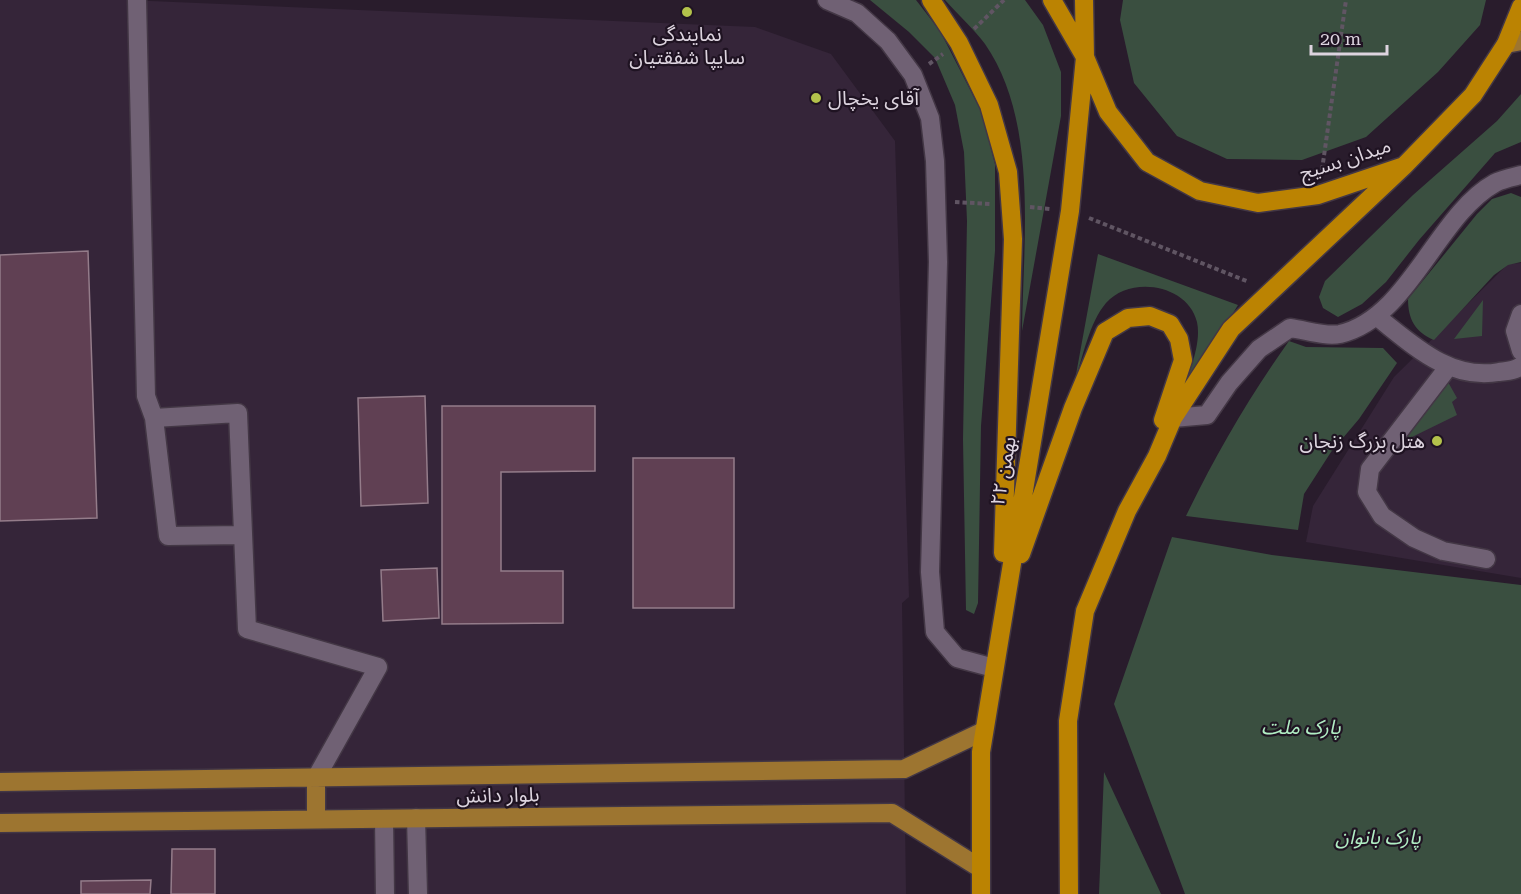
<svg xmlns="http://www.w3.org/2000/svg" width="1521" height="894" viewBox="0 0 1521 894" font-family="'Roboto Serif','Noto Sans Arabic',serif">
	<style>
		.built { fill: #352539 }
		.green { fill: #3a4f40 }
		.building { fill: #604053; stroke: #947c8a; stroke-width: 1.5 }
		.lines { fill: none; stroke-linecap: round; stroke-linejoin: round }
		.minor-casing { stroke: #433745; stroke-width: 21 }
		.major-casing { stroke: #433745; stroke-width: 21 }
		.highway-casing { stroke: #433745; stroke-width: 21 }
		.path { stroke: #605563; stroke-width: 4; stroke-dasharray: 4.5 3; stroke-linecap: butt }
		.minor { stroke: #706174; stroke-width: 18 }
		.major { stroke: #9d7530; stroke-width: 18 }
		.highway { stroke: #bb8302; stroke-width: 18 }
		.poi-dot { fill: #b3c24b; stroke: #1f1322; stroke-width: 2 }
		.labels { text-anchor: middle; stroke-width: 4.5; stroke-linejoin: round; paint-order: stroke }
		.poi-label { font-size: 20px; fill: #ddd4df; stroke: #1f1322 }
		.street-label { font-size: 20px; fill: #ddd4df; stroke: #1f1322 }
		.park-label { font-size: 20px; font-style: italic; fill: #b1eec4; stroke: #1f1322 }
	</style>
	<rect width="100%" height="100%" fill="#291c2c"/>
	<path class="built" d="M 0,0 L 127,0 L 755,27 L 831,54 L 895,141 L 909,597 L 902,603 L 906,894 L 0,894 Z
		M 1521,263 L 1521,578 L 1306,542 L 1313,506 L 1394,377 L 1508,264 Z"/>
	<path class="green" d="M 870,0 L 916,0 L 940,31 L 981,111 L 995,164 L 995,251 L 981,426 L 978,603 L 974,614 L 966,610 L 963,439 L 967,221 L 964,152 L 955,105 L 935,58 L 909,32 Z
		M 945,0 L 1025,0 L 1043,25 L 1061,72 L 1061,116 L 1022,331 C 1023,241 1039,122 985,44 C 974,29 958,15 945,0 Z
		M 1123,0 L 1486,0 L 1480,25 L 1438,72 L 1366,137 L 1302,160 L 1227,159 L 1177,136 L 1134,83 L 1120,20 Z
		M 1521,94 L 1521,142 L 1495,153 L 1419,240 L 1386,282 L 1362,304 L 1338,317 L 1323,308 L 1319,297 L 1325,281 L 1413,195 L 1497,121 Z
		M 1511,193 L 1521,197 L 1521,262 L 1508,265 L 1494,275 L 1434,340 C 1415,332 1408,319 1408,299 L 1477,214 L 1492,199 Z
		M 1098,254 L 1238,305 L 1181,398 C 1187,376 1202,346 1197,322 C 1188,284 1130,275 1106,303 C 1089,323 1083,357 1075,380 Z
		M 1483,300 L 1482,336 L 1454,339 Z
		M 1289,341 L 1306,347 L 1383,348 L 1397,363 L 1359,419 L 1331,452 L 1304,494 L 1298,530 L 1186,516 C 1216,454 1249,397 1289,341 Z
		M 1448,382 L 1457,398 L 1452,402 L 1457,415 L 1412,437 L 1404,438 L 1442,385 Z
		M 1172,537 L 1272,555 L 1521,585 L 1521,894 L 1185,894 L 1114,704 Z
		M 1104,772 L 1161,894 L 1099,894 Z"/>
	<path class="building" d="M 88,251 L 97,518 L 0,521 L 0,255 Z
		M 425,396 L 428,503 L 361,506 L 358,398 Z
		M 442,406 L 595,406 L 595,471 L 501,472 L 501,571 L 563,571 L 563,623 L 442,624 Z
		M 633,458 L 734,458 L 734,608 L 633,608 Z
		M 437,568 L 439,618 L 383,621 L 381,570 Z
		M 172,849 L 215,849 L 215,894 L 171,894 Z
		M 151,880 L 150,894 L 81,894 L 81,881 Z"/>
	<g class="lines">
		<g class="minor-casing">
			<path id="minor" d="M 137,0 L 146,396 L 154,418
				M 827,0 L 857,13 L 888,41 L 913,75 L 930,118 L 935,161 L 938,262 L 930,572 L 935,632 L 957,658 L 994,668
				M 1521,314 L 1515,331 L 1521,351
				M 1376,316 C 1412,344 1449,381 1499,372 C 1506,371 1515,371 1521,366
				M 1449,366 L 1370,469 L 1367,492 L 1382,516 L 1414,538 L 1443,551 L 1486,559
				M 1173,418 L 1207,415 L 1229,383 L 1259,349 L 1290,328 C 1306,330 1325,337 1340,334 C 1409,318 1437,215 1495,183 C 1502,179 1513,177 1521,175
				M 242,535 L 168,536 L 154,418 L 238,413 L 247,629 L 378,667 L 316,778
				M 416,818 L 418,894
				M 384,819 L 385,894"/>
		</g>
		<g class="major-casing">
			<path id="major" d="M 1506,44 L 1521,41
				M 316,778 L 316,819
				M 0,782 L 904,769 L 984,731
				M 0,823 L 892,813 L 980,868"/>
		</g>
		<g class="highway-casing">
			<path id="highway" d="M 931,0 L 959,43 L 989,105 L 1008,172 L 1013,239 L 1003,553
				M 1084,0 L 1085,57 L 1108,112 L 1147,162 L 1200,191 L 1258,203 L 1318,195 L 1404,166 L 1473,95 L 1506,44 L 1521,7
				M 1021,554 L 1073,408 L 1105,332 L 1128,318 L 1150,316 L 1170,324 L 1179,339 L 1183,360 L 1163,420
				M 981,894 L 981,752 L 1070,211 L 1085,57 L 1052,0
				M 1069,894 L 1068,721 L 1085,611 L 1127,511 L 1157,456 L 1173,418 L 1231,329 L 1404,166"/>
		</g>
		<path class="path" d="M 974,29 L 1004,0
			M 929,64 L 943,54
			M 1322,170 L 1346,0
			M 955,202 L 990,204
			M 1030,207 L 1050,209
			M 1089,218 L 1249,282"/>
		<use href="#minor" class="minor"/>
		<use href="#major" class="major"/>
		<use href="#highway" class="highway"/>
	</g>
	<g class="poi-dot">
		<circle cx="687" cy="12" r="6"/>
		<circle cx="816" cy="98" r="6"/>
		<circle cx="1437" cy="441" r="6"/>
	</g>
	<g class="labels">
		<g class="poi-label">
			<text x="687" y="41">نمایندگی<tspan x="687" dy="23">سایپا شفقتیان</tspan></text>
			<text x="828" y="105" text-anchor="start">آقای یخچال</text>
			<text x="1425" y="448" text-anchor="end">هتل بزرگ زنجان</text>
		</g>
		<g class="street-label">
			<text transform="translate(1345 159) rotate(-18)" y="7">میدان بسیج</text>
			<text transform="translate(1003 471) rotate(-80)" y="7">۲۲ بهمن</text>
			<text transform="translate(498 795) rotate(-1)" y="7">بلوار دانش</text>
		</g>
		<g class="park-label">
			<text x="1301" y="734">پارک ملت</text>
			<text x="1378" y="844">پارک بانوان</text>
		</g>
	</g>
	<path d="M1311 45v9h76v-9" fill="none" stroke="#ddd4df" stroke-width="3"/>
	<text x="1320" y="45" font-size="18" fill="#ddd4df" stroke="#1f1322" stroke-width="4.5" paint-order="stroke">20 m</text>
</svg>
